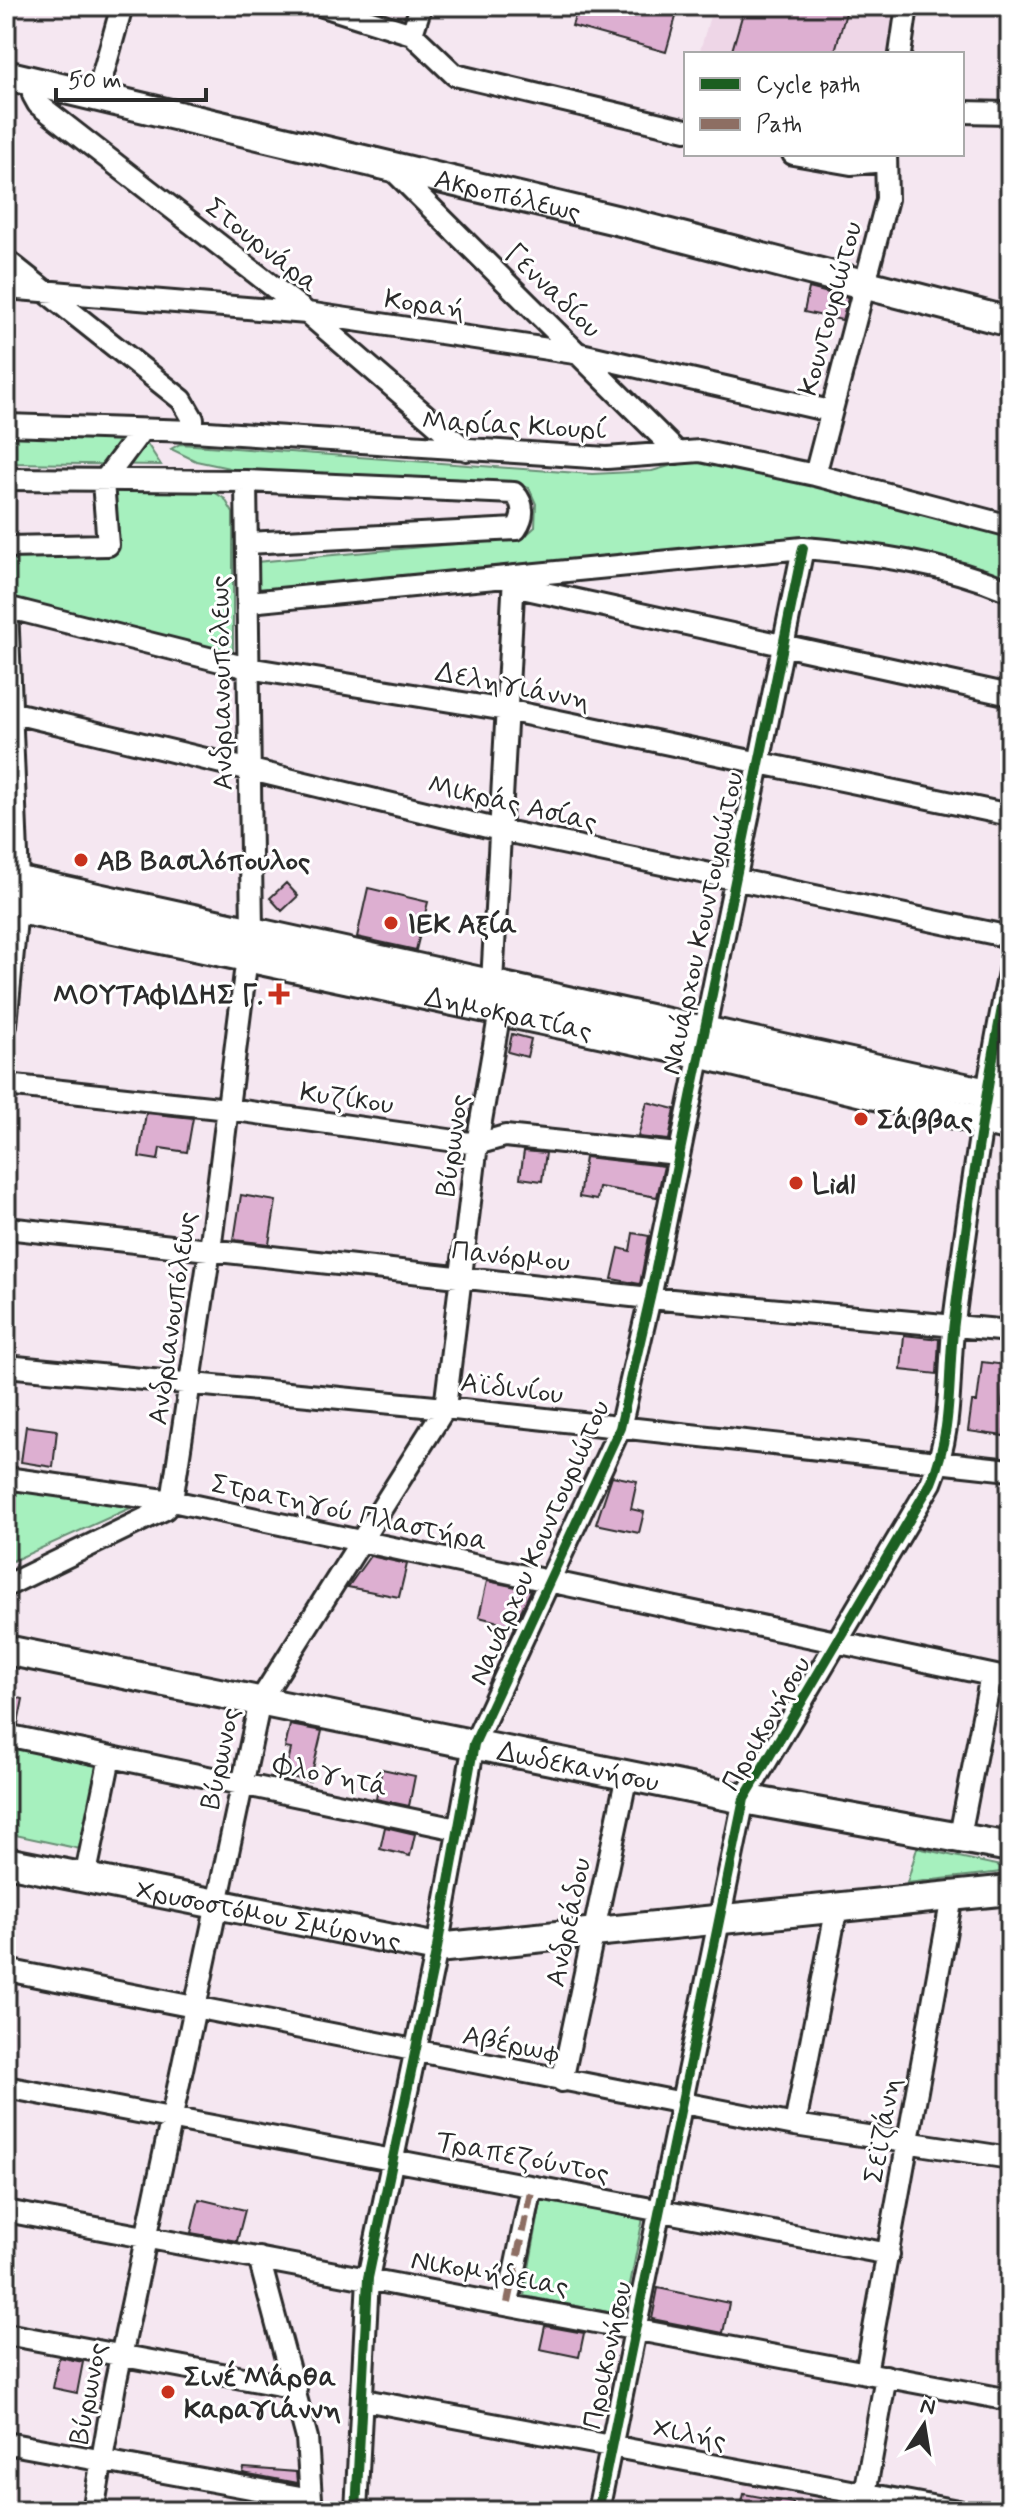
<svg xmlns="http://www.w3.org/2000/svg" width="1016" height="2517" viewBox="0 0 1016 2517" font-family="Mynerve,sans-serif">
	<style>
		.built { fill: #eed6e7 }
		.green { fill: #a6f0be; stroke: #688e74; stroke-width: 2 }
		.building { fill: #ddafd1; stroke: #2b2b2b; stroke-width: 2 }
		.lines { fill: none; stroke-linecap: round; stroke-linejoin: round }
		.street-casing { stroke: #2b2b2b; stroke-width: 26 }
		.secondary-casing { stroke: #2b2b2b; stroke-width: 34 }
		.street { stroke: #fff; stroke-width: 20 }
		.secondary { stroke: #fff; stroke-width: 28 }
		.quiet { stroke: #8d6e63; stroke-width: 8; stroke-dasharray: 16 8; stroke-linecap: butt }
		.cycleway-casing { stroke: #fff; stroke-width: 15 }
		.cycleway { stroke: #1b5e20; stroke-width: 10 }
		.poi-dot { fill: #c8321e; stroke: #fff; stroke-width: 3 }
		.labels { text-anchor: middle; stroke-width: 6; stroke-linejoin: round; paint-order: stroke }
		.street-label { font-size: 28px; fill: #2b2b2b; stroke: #fff }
		.poi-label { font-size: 28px; font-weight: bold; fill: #2b2b2b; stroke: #fff; text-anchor: start }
	</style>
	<rect width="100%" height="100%" fill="#f5e7f1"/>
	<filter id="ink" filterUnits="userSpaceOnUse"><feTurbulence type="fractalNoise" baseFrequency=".0125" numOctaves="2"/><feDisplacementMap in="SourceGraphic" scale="16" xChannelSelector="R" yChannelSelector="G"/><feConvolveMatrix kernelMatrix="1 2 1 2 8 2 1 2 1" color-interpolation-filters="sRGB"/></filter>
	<g filter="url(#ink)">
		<path class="built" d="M 713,6 L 901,6 L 892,54 L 699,54 Z
			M 744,2483 L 849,2503 L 848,2511 L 739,2511 Z"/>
		<path class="green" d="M 6,434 L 144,439 L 161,465 L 6,463 Z
			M 180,444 L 592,474 L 652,471 L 690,460 L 766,470 L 1010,532 L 1010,590 L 828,547 L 256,598 L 256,562 L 523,538 L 535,527 L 536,504 L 529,488 L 508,484 L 234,469 L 196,461 L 171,449 Z
			M 209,489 L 225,499 L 233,513 L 233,658 L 6,600 L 6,553 L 117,550 L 110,490 Z
			M 6,1490 L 137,1505 L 6,1564 Z
			M 6,1742 L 104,1763 L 85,1850 L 6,1833 Z
			M 917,1848 L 1010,1868 L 1010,1871 L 907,1883 Z
			M 542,2196 L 644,2213 L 624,2315 L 524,2296 Z"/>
		<path class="building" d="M 578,6 L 679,6 L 666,52 L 572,26 Z
			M 745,6 L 848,6 L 834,54 L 731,54 Z
			M 809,288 L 848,298 L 842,320 L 804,312 Z
			M 286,883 L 298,896 L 282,911 L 270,898 Z
			M 368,888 L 428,902 L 416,950 L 357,937 Z
			M 512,1034 L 531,1039 L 527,1057 L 508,1052 Z
			M 647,1102 L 675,1109 L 669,1140 L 638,1137 Z
			M 146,1113 L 193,1118 L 187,1152 L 160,1148 L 158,1160 L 139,1157 Z
			M 524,1151 L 546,1153 L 542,1181 L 520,1178 Z
			M 585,1157 L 664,1166 L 657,1197 L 599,1187 L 597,1200 L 579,1197 Z
			M 241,1195 L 276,1201 L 269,1244 L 234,1240 Z
			M 633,1233 L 649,1236 L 640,1284 L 612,1279 L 619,1248 L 630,1251 Z
			M 904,1335 L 939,1339 L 937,1374 L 901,1370 Z
			M 982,1362 L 1006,1365 L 1002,1406 L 1008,1406 L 1004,1436 L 968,1431 L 972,1402 L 977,1402 Z
			M 26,1426 L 57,1430 L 53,1467 L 21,1462 Z
			M 612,1476 L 637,1481 L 631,1509 L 644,1512 L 639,1533 L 596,1524 Z
			M 370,1556 L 407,1564 L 399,1597 L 348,1587 Z
			M 487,1581 L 531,1590 L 514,1626 L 479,1617 Z
			M 6,1695 L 23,1699 L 18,1724 L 6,1722 Z
			M 290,1725 L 322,1731 L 310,1781 L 285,1776 L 291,1749 L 285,1748 Z
			M 382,1769 L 415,1776 L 409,1806 L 376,1799 Z
			M 385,1827 L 415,1834 L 410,1856 L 380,1849 Z
			M 199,2199 L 245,2210 L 237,2241 L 191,2233 Z
			M 658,2288 L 729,2303 L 723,2333 L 652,2319 Z
			M 545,2326 L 584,2333 L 579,2357 L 540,2349 Z
			M 59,2357 L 83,2362 L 77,2393 L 53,2388 Z
			M 244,2468 L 296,2472 L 297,2483 L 243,2473 Z
			M 744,2494 L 793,2503 L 793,2511 L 740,2511 Z"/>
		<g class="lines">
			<g class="street-casing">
				<path id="street" d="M 323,6 L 412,34 L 455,75 L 686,130
					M 412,34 L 421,6
					M 900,54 L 907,6
					M 34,81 L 33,95 L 38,104 L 307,313 L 466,450
					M 97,95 L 122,6
					M 962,112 L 1010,113
					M 793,154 L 851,164 L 885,161
					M 390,167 L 678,453
					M 6,260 L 182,400 L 193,419 L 193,431
					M 6,288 L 307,313 L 581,354 L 830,411
					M 6,425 L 193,431 L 607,458 L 700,451 L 815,475 L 1010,526
					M 815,475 L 887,199 L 886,154
					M 6,479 L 246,481 L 514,493 C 525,504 524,518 516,529 L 247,543
					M 246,481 L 252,931
					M 6,547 L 108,545 L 103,482 L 141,431
					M 513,586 L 1010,695
					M 249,602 L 803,548 C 875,554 943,563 1010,591
					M 6,607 L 248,668 L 506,710 L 1010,815
					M 7,607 L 18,880
					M 6,711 L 500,830 L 1010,937
					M 492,983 L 514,576
					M 6,1025 L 17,908
					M 6,1085 L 228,1109 L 477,1144 L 505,1136 L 678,1154
					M 6,1228 L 650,1298 L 1010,1331
					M 6,1366 L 445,1408 L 1010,1470
					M 6,1478 L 172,1501 L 1010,1679
					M 6,1586 L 165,1509 L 172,1501 L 210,1250 L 247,957
					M 6,1735 L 457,1829
					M 960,1836 L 991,1675
					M 85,1878 L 110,1757
					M 6,1970 L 795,2125 L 1010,2158
					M 562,2081 L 627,1775
					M 6,2087 L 889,2254
					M 795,2125 L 837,1906
					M 6,2211 L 1010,2400
					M 508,2303 L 532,2187
					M 6,2334 L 296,2388
					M 866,2373 L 952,1897
					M 364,2400 L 958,2511
					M 6,2443 L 311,2499 L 307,2438 L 259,2258
					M 93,2511 L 115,2385 L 260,1701 L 445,1408 L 477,1144 L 500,1011
					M 356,2511 L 368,2278 L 437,1948 L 474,1744 L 620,1428 L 650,1298 L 803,548
					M 598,2511 L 744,1799 L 931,1483 C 954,1427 947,1380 954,1322 C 969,1203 986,1085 1010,967
					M 862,2511 L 886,2376"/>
			</g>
			<g class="secondary-casing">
				<g id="secondary">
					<path id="s1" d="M 6,75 L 620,221 L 1010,322"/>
					<path d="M 6,878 L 1010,1098"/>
					<path id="s2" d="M 6,906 L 698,1053 L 1010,1127"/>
					<path id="s3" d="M 6,1650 L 744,1799 L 1010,1847"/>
					<path id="s4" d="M 6,1862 L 437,1948 L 1010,1890"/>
				</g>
			</g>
			<use href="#street" class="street"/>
			<use href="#secondary" class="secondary"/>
			<path class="quiet" d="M 508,2303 L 532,2187"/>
			<g class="cycleway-casing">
				<path id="cycleway" d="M 356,2511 L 368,2278 L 437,1948 L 474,1744 L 620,1428 L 650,1298 L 803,548
					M 598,2511 L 744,1799 L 931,1483 C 954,1427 947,1380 954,1322 C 969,1203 986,1085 1010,967"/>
			</g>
			<use href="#cycleway" class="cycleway"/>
		</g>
	</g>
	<g class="poi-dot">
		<circle cx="81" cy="860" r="8"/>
		<circle cx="391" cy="923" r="8"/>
		<path d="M275 982h8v8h8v8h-8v8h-8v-8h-8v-8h8z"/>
		<circle cx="861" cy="1119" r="8"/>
		<circle cx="796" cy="1183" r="8"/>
		<circle cx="168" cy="2392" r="8"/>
	</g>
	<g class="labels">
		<g class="street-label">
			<text dy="10" stroke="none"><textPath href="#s1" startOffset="516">Ακροπόλεως</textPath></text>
			<text transform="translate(263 244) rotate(38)" y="10">Στουρνάρα</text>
			<text transform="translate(554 290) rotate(44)" y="10">Γενναδίου</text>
			<text transform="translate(425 303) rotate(8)" y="10">Κοραή</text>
			<text transform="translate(829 308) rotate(-75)" y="10">Κουντουριώτου</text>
			<text transform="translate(514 424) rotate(3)" y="10">Μαρίας Κιουρί</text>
			<text transform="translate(220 683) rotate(-91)" y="10">Ανδριανουπόλεως</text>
			<text transform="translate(513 685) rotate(11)" y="10">Δεληγιάννη</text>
			<text transform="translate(513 802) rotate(13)" y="10">Μικράς Ασίας</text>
			<text transform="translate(701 923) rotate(-78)" y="10">Ναυάρχου Κουντουριώτου</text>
			<text dy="10" stroke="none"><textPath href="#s2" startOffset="514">Δημοκρατίας</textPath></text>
			<text transform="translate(347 1097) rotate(8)" y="10">Κυζίκου</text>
			<text transform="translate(451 1145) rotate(-82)" y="10">Βύρωνος</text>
			<text transform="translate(511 1255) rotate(6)" y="10">Πανόρμου</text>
			<text transform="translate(171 1318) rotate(-82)" y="10">Ανδριανουπόλεως</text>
			<text transform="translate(512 1387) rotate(7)" y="10">Αϊδινίου</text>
			<text transform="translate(350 1511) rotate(12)" y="10">Στρατηγού Πλαστήρα</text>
			<text transform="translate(538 1542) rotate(-66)" y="10">Ναυάρχου Κουντουριώτου</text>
			<text transform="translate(765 1723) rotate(-60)" y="10">Προικονήσου</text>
			<text transform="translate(219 1758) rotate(-78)" y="10">Βύρωνος</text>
			<text dy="10" stroke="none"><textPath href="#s3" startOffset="584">Δωδεκανήσου</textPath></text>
			<text transform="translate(331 1774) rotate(12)" y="10">Φλογητά</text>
			<text dy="10" stroke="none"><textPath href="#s4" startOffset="268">Χρυσοστόμου Σμύρνης</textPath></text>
			<text transform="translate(567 1922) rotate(-78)" y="10">Ανδρεάδου</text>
			<text transform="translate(512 2043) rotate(11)" y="10">Αβέρωφ</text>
			<text transform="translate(881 2130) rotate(-80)" y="10">Σεϊζάνη</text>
			<text transform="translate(523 2156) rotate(11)" y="10">Τραπεζούντος</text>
			<text transform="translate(490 2272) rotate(10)" y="10">Νικομήδειας</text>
			<text transform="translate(606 2355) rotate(-78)" y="10">Προικονήσου</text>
			<text transform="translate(87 2393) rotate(-79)" y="10">Βύρωνος</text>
			<text transform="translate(690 2433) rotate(11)" y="10">Χιλής</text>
		</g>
		<g class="poi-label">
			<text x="97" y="870">ΑΒ Βασιλόπουλος</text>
			<text x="407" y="933">ΙΕΚ Αξία</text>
			<text x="263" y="1004" text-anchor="end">ΜΟΥΤΑΦΙΔΗΣ Γ.</text>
			<text x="877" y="1129">Σάββας</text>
			<text x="812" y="1193">Lidl</text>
			<text x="184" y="2386">Σινέ Μάρθα<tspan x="184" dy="32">Καραγιάννη</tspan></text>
		</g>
	</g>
	<rect width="1016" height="2517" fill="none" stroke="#fff" stroke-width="32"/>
	<rect x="16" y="16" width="984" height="2485" fill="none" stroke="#2b2b2b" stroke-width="3" filter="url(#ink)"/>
	<rect x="684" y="52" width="280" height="104" fill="#ffffff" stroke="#aaaaaa" stroke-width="2"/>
	<rect x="700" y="78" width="40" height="12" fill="#1b5e20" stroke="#aaaaaa" stroke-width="2"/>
	<text x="756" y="92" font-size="24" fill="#2b2b2b">Cycle path</text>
	<rect x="700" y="118" width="40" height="12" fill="#8d6e63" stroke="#aaaaaa" stroke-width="2"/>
	<text x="756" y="132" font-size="24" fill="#2b2b2b">Path</text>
	<g transform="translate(924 2425) rotate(12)" stroke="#ffffff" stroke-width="6" paint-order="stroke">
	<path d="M0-6L14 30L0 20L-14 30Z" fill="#2b2b2b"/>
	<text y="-12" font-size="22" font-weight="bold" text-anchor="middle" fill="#2b2b2b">N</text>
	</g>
	<path d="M56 88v12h150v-12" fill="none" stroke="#2b2b2b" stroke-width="4"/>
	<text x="68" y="88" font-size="24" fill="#2b2b2b" stroke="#ffffff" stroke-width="6" paint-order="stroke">50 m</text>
</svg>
